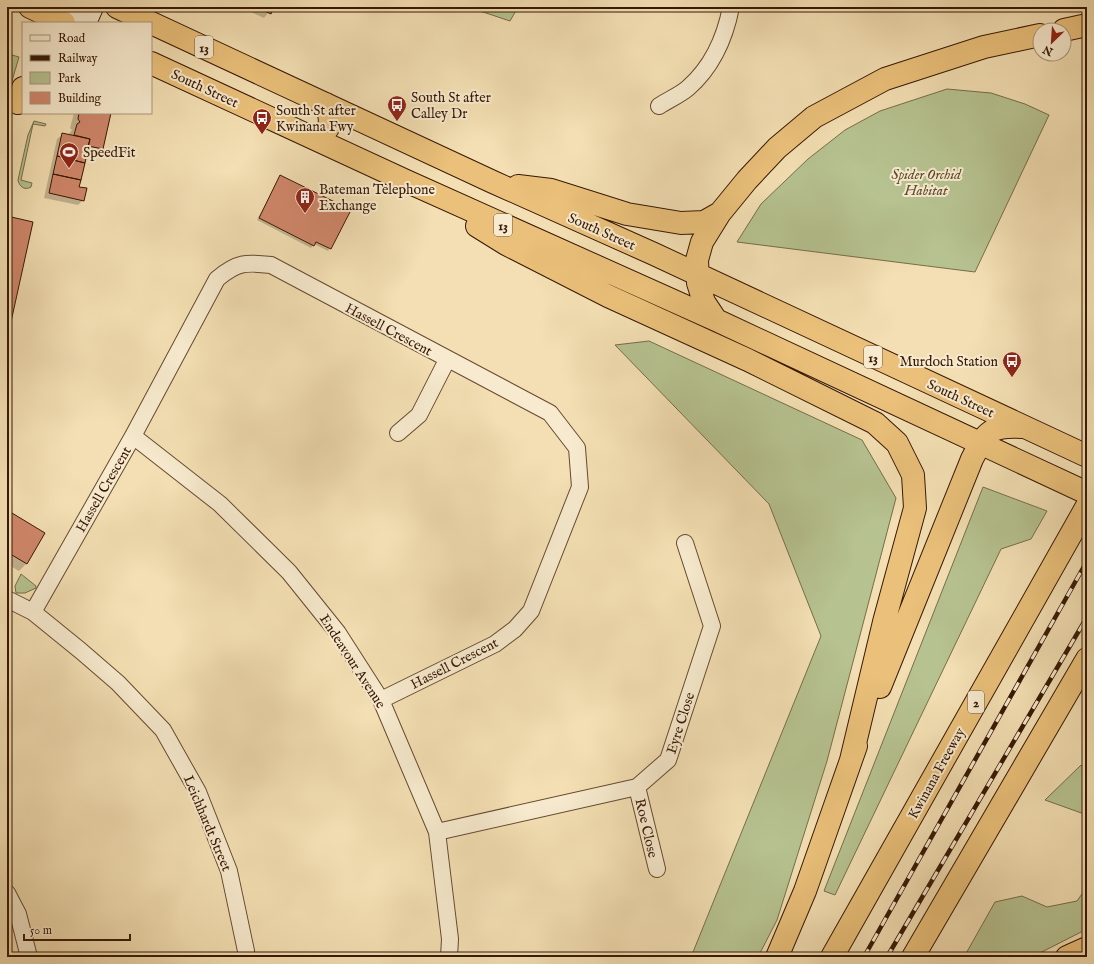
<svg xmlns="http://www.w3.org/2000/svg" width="1094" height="964" viewBox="0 0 1094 964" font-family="'IM FELL English',serif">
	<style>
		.green { fill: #b6c290; stroke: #766d4a }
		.shadow { fill: #0003 }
		.building { fill: #d0876b; stroke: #371805 }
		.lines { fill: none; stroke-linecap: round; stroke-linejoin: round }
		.street-casing { stroke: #664a30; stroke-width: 18 }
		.secondary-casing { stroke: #371805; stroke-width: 24 }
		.highway-casing { stroke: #371805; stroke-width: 24 }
		.street { stroke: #f7eace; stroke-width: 16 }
		.secondary { stroke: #f7eace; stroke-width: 22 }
		.highway { stroke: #eac07a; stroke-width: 22 }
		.rail-casing { stroke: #371805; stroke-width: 4.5 }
		.rail { stroke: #f7eace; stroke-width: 3; stroke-dasharray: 9; stroke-linecap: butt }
		.labels { text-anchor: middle; stroke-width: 4; stroke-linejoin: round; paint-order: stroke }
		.shield { fill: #f7eace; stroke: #715741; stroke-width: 1 }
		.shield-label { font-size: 13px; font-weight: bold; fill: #371805 }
		.street-label { font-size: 14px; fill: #371805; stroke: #f7eace }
		.poi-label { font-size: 14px; fill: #371805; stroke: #f7eace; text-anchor: start }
		.park-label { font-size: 14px; font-style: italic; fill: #5d4b2f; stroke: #f7eace }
	</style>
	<rect width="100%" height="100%" fill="#f3dfb3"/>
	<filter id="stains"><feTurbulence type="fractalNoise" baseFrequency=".005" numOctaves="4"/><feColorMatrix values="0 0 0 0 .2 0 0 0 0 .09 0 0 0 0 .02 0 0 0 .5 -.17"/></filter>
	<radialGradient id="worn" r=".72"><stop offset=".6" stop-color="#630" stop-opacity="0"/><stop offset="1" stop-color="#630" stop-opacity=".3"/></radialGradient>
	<path class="green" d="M 468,7 L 518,7 L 510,21 Z
		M 12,55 L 19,57 L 7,98 L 7,77 Z
		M 947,89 L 991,93 L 1025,104 L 1049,115 L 975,272 L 737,242 L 761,204 L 808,159 L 845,130 L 880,111 Z
		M 34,121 L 46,124 L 45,126 L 33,124 L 21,180 L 32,183 L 31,187 C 24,191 19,186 18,180 L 28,135 Z
		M 649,341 L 862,440 L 896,498 L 827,761 L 777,920 L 758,957 L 691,957 L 821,636 L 769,504 L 615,345 Z
		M 983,487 L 1047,511 L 1031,539 L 1001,549 L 835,895 L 824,891 Z
		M 21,574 L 36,586 L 36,588 L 25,593 L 16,593 L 15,586 Z
		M 1081,765 L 1087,776 L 1087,815 L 1045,800 Z
		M 1087,887 L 1087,929 L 1032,957 L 964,957 L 995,902 L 1022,896 L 1047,907 L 1077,901 Z"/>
	<path class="shadow" d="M 240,7 L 273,7 L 264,18 Z
		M 74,113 L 110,113 L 102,149 L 93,157 L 85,155 L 78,187 L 83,200 L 78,205 L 44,198 L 57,139 L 63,134 L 68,135 L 72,130 L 70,128 Z
		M 281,176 L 349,211 L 328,251 L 314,244 L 311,248 L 257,220 Z
		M 7,511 L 27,563 L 19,571 L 7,564 Z"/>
	<path class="building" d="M 256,7 L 274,7 L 271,14 Z
		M 79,113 L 111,113 L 103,149 L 88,146 L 90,139 L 74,135 L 77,124 L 80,122 L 78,119 Z
		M 62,133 L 90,139 L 85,163 L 57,156 Z
		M 57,156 L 85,163 L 81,180 L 53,174 Z
		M 53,174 L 81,180 L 79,187 L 87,188 L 84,201 L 49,193 Z
		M 280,175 L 351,210 L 331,249 L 316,242 L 314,246 L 259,218 Z
		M 7,216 L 33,222 L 7,340 Z
		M 7,510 L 45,533 L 27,564 L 7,552 Z"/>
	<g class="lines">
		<g class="street-casing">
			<path id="street" d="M 659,106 C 668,100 680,95 688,88 C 712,67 725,38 731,7
				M 398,433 L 419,415 L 447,360
				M 133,436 L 220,504 L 289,572 L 338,633 L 381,700 L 437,832 L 450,939 L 449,957
				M 7,599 L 33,612 L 81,651 L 118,683 L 163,730 L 198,792 L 229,871 L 246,951 L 246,957
				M 33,612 L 133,436 L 217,279 C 237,262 246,262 271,265 L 550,413 L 577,448 L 580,487 L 531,611 L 515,629 L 495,644 L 381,700
				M 637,787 L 657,869
				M 437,832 L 637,787 L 668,760 L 712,626 L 685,543
				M 7,893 L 18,914 L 29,957"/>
		</g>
		<g class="secondary-casing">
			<path id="secondary" d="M 65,23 L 73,7
				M 85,23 L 92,7"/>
		</g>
		<g class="highway-casing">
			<path id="highway" d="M 30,7 L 64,23
				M 117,7 L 493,182 L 654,254 L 1087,456
				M 1064,30 L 1087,25
				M 151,63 L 406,181 L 716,320 L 1087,493
				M 18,103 L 23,88
				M 314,138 C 333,130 332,122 326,104
				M 518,186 L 551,190 L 627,214 L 681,223 L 704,222 L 720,213
				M 477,226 L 506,244 L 608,296 L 748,360 L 875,423 L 897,443 L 913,475 L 915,508 L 884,622 L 851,760
				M 716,320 L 704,302 L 698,283 L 697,260 L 702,242 L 720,213 L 747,180 L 777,148 L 814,117 L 885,79 L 984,47 L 1040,35
				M 880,687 L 972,459 C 986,432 990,425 1022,427
				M 777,957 L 805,891 L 856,746
				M 832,957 L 1087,506
				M 913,957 L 1087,659
				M 1067,957 L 1087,948"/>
		</g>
		<use href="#street" class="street"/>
		<use href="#secondary" class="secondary"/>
		<use href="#highway" class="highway"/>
		<g class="rail-casing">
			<path id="rail" d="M 864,957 L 1087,561
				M 887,957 L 1087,617"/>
		</g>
		<use href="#rail" class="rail"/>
	</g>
	<defs>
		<g id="bus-pin" transform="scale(1)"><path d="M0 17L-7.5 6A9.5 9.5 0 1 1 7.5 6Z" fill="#8f2418" stroke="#f7eace"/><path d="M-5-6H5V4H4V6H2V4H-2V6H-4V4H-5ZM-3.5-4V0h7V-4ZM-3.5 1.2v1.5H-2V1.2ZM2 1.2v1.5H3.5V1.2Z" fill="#fff"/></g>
		<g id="stadium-pin" transform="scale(1)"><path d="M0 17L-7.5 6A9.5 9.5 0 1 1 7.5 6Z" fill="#8f2418" stroke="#f7eace"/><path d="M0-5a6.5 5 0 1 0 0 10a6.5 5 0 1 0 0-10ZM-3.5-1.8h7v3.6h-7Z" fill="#fff"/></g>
		<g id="building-pin" transform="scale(1)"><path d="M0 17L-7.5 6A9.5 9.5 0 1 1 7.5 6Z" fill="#8f2418" stroke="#f7eace"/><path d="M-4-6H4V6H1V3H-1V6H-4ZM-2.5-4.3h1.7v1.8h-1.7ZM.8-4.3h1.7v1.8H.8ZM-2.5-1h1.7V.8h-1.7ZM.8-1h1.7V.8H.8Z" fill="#fff"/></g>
	</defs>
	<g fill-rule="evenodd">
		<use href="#bus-pin" x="397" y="105"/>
		<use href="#bus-pin" x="262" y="118"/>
		<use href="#stadium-pin" x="69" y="152"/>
		<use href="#building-pin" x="305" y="197"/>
		<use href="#bus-pin" x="1012" y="361"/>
	</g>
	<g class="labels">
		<g class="shield">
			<rect x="195" y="36" width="18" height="22" rx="3"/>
			<rect x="494" y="214" width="18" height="22" rx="3"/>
			<rect x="864" y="346" width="18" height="22" rx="3"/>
			<rect x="968" y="691" width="16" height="22" rx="3"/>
		</g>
		<g class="shield-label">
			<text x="204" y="52">13</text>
			<text x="503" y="230">13</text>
			<text x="873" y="362">13</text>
			<text x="976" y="707">2</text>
		</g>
		<g class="street-label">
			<text transform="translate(205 88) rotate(25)" y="5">South Street</text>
			<text transform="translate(602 231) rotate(24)" y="5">South Street</text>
			<text transform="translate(389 329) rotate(28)" y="5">Hassell Crescent</text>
			<text transform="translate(961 398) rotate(25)" y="5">South Street</text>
			<text transform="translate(103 489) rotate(-60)" y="5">Hassell Crescent</text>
			<text transform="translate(353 661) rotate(57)" y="5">Endeavour Avenue</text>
			<text transform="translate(454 663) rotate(-27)" y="5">Hassell Crescent</text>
			<text transform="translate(680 723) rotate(-72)" y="5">Eyre Close</text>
			<text transform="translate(936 773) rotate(-61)" y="5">Kwinana Freeway</text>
			<text transform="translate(208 823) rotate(67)" y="5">Leichhardt Street</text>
			<text transform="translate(647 828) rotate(77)" y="5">Roe Close</text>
		</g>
		<g class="poi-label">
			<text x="411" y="102">South St after<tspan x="411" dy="16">Calley Dr</tspan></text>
			<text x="276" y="115">South St after<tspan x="276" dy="16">Kwinana Fwy</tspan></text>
			<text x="83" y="157">SpeedFit</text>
			<text x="319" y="194">Bateman Telephone<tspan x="319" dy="16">Exchange</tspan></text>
			<text x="998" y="366" text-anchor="end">Murdoch Station</text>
		</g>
		<g class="park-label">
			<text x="926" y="179">Spider Orchid<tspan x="926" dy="16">Habitat</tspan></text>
		</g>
	</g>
	<rect width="1094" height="964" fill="none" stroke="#f3dfb3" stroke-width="24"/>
	<rect x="8" y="8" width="1078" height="948" fill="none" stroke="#371805" stroke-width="2"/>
	<rect x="12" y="12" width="1070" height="940" fill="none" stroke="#371805"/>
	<rect x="22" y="22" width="130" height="92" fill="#f7eace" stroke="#aa967e"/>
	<rect x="30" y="35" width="20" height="6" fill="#f7eace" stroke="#aa967e"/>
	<text x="58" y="42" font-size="12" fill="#371805">Road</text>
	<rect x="30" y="55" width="20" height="6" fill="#371805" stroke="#aa967e"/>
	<text x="58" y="62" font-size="12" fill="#371805">Railway</text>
	<rect x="30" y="72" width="20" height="12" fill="#b6c290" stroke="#aa967e"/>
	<text x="58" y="82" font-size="12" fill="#371805">Park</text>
	<rect x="30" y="92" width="20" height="12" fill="#d0876b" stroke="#aa967e"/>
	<text x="58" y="102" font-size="12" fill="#371805">Building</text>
	<g transform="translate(1052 42) rotate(205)"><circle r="19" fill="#f7eace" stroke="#aa967e"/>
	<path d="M0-3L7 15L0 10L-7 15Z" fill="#8f2418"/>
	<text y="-6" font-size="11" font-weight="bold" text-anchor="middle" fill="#371805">N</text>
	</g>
	<path d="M24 934v6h106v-6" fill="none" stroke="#371805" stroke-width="2"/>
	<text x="30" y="934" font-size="12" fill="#371805" stroke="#f7eace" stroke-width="3" paint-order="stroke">50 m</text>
	<rect width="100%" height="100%" filter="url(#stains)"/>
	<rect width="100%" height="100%" fill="url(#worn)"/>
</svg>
